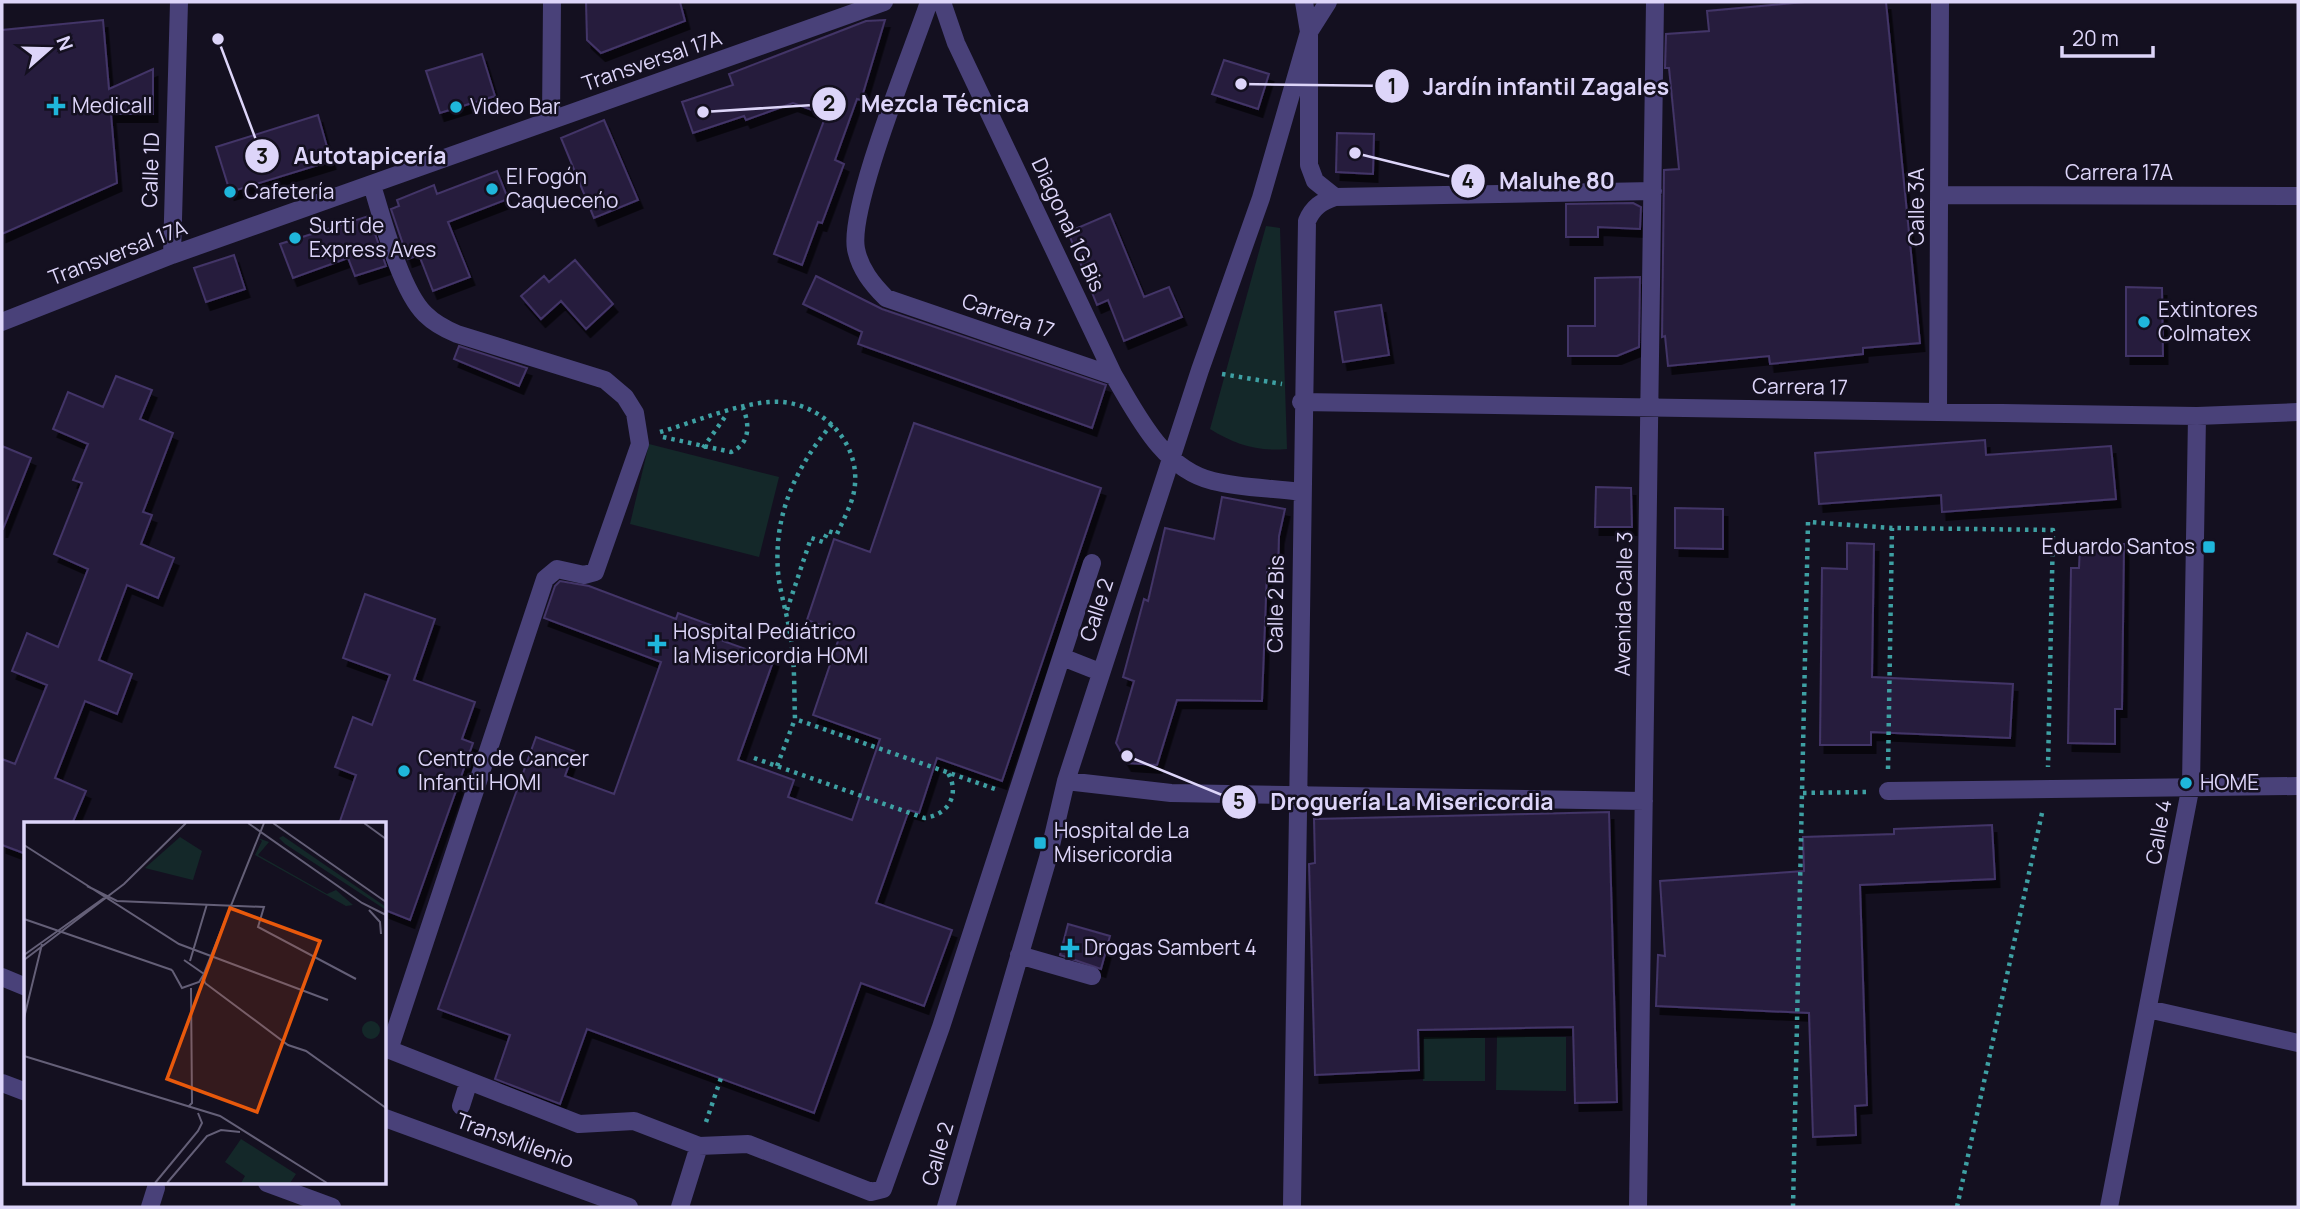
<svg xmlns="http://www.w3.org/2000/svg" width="2300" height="1209" viewBox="0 0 2300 1209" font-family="Manrope,sans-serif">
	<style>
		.green { fill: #142829 }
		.building { fill: #281f3e; stroke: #433467; stroke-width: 2; filter: url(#shadow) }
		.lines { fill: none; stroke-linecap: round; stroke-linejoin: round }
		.path { stroke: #3ea0a3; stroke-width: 4.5; stroke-dasharray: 3.5 5; stroke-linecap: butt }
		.minor { stroke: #494179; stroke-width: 18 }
		.poi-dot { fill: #1fb6db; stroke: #141020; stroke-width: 2.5 }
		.labels { text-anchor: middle; stroke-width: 5; stroke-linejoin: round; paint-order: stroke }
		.street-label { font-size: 21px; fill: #ddd5f9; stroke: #141020 }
		.poi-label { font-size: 21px; fill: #ddd5f9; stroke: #141020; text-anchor: start }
		.inset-road { fill: none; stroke: #645f77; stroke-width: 2 }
		.view { fill: #e8590c; fill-opacity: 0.15; stroke: #e8590c; stroke-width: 3.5 }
		.inset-edge { fill: none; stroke: #ddd5f9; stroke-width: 3.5 }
		.leader { fill: none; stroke: #ddd5f9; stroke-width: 2.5 }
		.callout-dot { fill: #ddd5f9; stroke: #141020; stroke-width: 2.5 }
		.mark-label { font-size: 21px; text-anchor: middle; font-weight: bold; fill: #111 }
		.callout-label { font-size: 23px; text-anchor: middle; font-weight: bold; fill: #ddd5f9; stroke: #141020; stroke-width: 5; stroke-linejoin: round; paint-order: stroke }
	</style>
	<defs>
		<filter id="shadow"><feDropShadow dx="4.5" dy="8" stdDeviation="0" flood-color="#0009"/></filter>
	</defs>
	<rect width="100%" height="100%" fill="#141020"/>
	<path class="green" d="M 1266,226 L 1280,228 L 1287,449 C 1257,452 1234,444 1210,429 Z
		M 649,444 L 779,477 L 759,557 L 630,524 Z
		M 1497,1036 L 1566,1037 L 1566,1091 L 1496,1090 Z
		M 1424,1037 L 1485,1038 L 1485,1081 L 1423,1081 Z"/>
	<path class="building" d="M 586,2 L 680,2 L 685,21 L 601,53 L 587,40 Z
		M 1805,2 L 1886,2 L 1920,343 L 1863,348 L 1863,354 L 1770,364 L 1769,356 L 1668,366 L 1665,336 L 1662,337 L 1664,170 L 1679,169 L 1669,68 L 1665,68 L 1666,34 L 1709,31 L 1707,11 Z
		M 103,20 L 109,89 L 153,69 L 153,114 L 111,114 L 117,183 L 2,234 L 2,30 Z
		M 885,20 L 861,100 L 857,99 L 835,160 L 844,164 L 822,223 L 818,222 L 802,265 L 774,254 L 826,115 L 793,103 L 746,120 L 744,116 L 693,133 L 682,102 L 733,85 L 729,74 L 866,21 Z
		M 482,54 L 495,96 L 440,113 L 426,71 Z
		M 1224,60 L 1269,74 L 1258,109 L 1212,94 Z
		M 318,115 L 331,161 L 230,192 L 216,147 Z
		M 604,120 L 638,200 L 594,218 L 561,138 Z
		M 1337,133 L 1374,134 L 1373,174 L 1336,172 Z
		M 497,171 L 508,199 L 448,222 L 470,277 L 433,291 L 419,255 L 408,259 L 391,209 L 399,206 L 397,200 L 434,185 L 437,194 Z
		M 1633,203 L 1641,207 L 1640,229 L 1598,227 L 1598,237 L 1566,237 L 1566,204 Z
		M 1110,214 L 1144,297 L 1169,287 L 1182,317 L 1124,341 L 1108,300 L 1097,305 L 1068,232 Z
		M 369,216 L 386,266 L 355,276 L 348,258 L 293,278 L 280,244 Z
		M 234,255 L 245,289 L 206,302 L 194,268 Z
		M 575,260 L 613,304 L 586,329 L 561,301 L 541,319 L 521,296 L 544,276 L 549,282 Z
		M 816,276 L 882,309 L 1106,385 L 1092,428 L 858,344 L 862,332 L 803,304 Z
		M 1640,277 L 1639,347 L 1617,356 L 1568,356 L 1568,326 L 1595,326 L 1595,278 Z
		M 2126,287 L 2162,288 L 2163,356 L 2126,356 Z
		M 1381,305 L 1389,355 L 1343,362 L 1335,312 Z
		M 459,346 L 527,368 L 519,386 L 454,359 Z
		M 116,376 L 152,390 L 140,419 L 173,433 L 143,512 L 152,515 L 141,544 L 174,558 L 158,598 L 127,585 L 99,660 L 132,674 L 117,714 L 85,701 L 55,778 L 86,791 L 72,824 L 26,824 L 26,854 L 2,845 L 2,759 L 15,764 L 47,685 L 12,671 L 27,633 L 58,647 L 88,569 L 54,554 L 82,483 L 73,480 L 88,444 L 53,429 L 68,392 L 103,407 Z
		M 914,423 L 1101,488 L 1002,781 L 937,758 L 919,813 L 909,810 L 876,903 L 952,930 L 924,1006 L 861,983 L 814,1113 L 587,1029 L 560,1104 L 495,1079 L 510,1035 L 438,1009 L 536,737 L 574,751 L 565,776 L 614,794 L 661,662 L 544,618 L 555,586 L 560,581 L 589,586 L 676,619 L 678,613 L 727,631 L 723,641 L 774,659 L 738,760 L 794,780 L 788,797 L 852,820 L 880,739 L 813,715 L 841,632 L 807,620 L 834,539 L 870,552 Z
		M 1985,440 L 1986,455 L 2111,446 L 2116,499 L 1942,512 L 1941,495 L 1819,504 L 1815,453 Z
		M 2,446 L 31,458 L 3,529 L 2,529 Z
		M 1596,487 L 1631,488 L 1632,527 L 1595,527 Z
		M 1222,497 L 1285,509 L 1279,536 L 1278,573 L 1267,572 L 1262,701 L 1177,700 L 1157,765 L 1127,763 L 1116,743 L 1134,681 L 1123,677 L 1144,599 L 1148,601 L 1165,528 L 1214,539 Z
		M 1675,508 L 1723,509 L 1723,549 L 1675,548 Z
		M 1847,543 L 1874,544 L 1872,677 L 2013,684 L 2010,738 L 1871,732 L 1871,745 L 1820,745 L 1822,568 L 1847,569 Z
		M 2080,543 L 2124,544 L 2122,709 L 2115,709 L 2115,744 L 2068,743 L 2071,568 L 2079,568 Z
		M 365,594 L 435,619 L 414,680 L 475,702 L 462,739 L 473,743 L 410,920 L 385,910 L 385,824 L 339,824 L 356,775 L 335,767 L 353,717 L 372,725 L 390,675 L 343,658 Z
		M 1609,812 L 1617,1102 L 1575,1103 L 1573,1027 L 1418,1030 L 1419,1070 L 1315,1075 L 1309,864 L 1315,863 L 1314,819 Z
		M 1992,825 L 1995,879 L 1860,885 L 1867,1105 L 1855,1106 L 1856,1135 L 1813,1137 L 1809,1013 L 1656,1006 L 1658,955 L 1665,956 L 1660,881 L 1804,871 L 1803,837 L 1894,834 L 1894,829 Z
		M 1068,924 L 1110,936 L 1101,969 L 1060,955 Z"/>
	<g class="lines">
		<path class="path" d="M 1222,374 L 1282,384
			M 832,424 C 794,469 771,520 779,581 C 782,598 787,615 790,633 C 795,661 794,690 795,719 L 995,789
			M 660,432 C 695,422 733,405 769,402 C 815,398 859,437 855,484 C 854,501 844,518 837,534 L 828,531 L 823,542 L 811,538 L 786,613
			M 663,437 L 731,452 C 750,444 750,425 743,408
			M 703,448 L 727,414
			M 754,758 L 924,818 C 949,815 960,794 948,773
			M 777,766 L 795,719
			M 1888,769 L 1892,528 L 2053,530 L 2048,767
			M 1866,792 L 1802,793 L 1808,522 L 1892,528
			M 706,1122 L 721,1078
			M 1793,1207 L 1802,793
			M 1957,1207 L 2042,813"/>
		<path class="minor" d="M 929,2 C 913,50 848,207 856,249 C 860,269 872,284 886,298 L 1114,376
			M 942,2 L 956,43 L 1114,376 C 1138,416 1163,469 1213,481 C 1241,488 1272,488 1300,492
			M 1304,2 L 1309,32 L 1309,165 L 1315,181 L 1335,197
			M 551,120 L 552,2
			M 372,185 C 382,218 401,291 425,314 C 434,323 445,329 457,334 L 605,380 L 625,397 L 635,413 L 640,444 L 595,572 L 584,575 L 557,569 L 545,579 L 389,1050
			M 1940,195 L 2298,196
			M 172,255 L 179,2
			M 2,322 L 172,255 L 884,2
			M 1301,402 L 2197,416 L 2298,412
			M 1938,412 L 1940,2
			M 1062,657 L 1100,672
			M 1066,781 L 1171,793 L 1644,801
			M 1888,791 L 2298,786
			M 1019,955 L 1092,976
			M 2,977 L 26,987
			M 2148,1009 L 2298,1043
			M 385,1048 L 579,1124 L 634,1121 L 699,1146 L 748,1144 L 871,1192 L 883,1189 L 941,1027 L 1092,563
			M 2,1083 L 26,1092
			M 461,1106 L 469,1081
			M 385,1118 L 629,1207
			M 267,1183 L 332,1207
			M 1292,1205 L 1307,221 C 1313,207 1321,202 1335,197 L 1653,191
			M 150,1207 L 156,1188
			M 680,1207 L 699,1146
			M 946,1207 L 1048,858 L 1066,781 L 1200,370 L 1261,198 L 1309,32 L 1328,2
			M 1638,1207 L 1655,2
			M 2109,1207 L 2191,785 L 2197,416"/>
	</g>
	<g class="poi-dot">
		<path d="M52.5 95.5h7v7h7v7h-7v7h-7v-7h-7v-7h7z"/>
		<circle cx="456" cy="107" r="7"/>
		<circle cx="492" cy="189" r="7"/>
		<circle cx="230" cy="192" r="7"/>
		<circle cx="295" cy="238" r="7"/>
		<circle cx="2144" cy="322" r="7"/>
		<rect x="2202" y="540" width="14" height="14" rx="3.5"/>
		<path d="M653.5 633.5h7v7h7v7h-7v7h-7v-7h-7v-7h7z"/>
		<circle cx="404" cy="771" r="7"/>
		<circle cx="2186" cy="783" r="7"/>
		<rect x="1033" y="836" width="14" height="14" rx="3.5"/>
		<path d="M1066.5 937.5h7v7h7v7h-7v7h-7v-7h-7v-7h7z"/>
	</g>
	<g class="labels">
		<g class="street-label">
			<text transform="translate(652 61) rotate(-19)" y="7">Transversal 17A</text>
			<text transform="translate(151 170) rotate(-88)" y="7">Calle 1D</text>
			<text x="2119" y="180">Carrera 17A</text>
			<text transform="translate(1917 207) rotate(-90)" y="7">Calle 3A</text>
			<text transform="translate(1068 225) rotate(65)" y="7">Diagonal 1G Bis</text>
			<text transform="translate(118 253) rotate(-21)" y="7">Transversal 17A</text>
			<text transform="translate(1008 316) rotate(19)" y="7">Carrera 17</text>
			<text transform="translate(1800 387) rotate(1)" y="7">Carrera 17</text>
			<text transform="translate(1276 604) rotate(-89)" y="7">Calle 2 Bis</text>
			<text transform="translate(1624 604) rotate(-89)" y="7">Avenida Calle 3</text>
			<text transform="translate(1097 610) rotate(-72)" y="7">Calle 2</text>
			<text transform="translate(2159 832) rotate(-80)" y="7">Calle 4</text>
			<text transform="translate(515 1141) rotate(20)" y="7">TransMilenio</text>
			<text transform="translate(938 1154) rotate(-74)" y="7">Calle 2</text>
		</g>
		<g class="poi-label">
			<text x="72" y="113">Medicall</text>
			<text x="470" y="114">Video Bar</text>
			<text x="506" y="184">El Fogón<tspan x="506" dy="24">Caqueceńo</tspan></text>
			<text x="244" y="199">Cafetería</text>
			<text x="309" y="233">Surti de<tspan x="309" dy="24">Express Aves</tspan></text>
			<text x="2158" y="317">Extintores<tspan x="2158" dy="24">Colmatex</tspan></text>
			<text x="2195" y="554" text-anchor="end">Eduardo Santos</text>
			<text x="673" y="639">Hospital Pediátrico<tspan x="673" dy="24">la Misericordia HOMI</tspan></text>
			<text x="418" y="766">Centro de Cancer<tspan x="418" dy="24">Infantil HOMI</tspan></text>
			<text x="2200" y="790">HOME</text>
			<text x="1054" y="838">Hospital de La<tspan x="1054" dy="24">Misericordia</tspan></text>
			<text x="1084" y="955">Drogas Sambert 4</text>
		</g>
	</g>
	<g transform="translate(24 822)">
		<rect width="362" height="362" fill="#141020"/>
		<path d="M 259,14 L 362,85 L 362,88 L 261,22 L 255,16 ZM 156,15 L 178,29 L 169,58 L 121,46 ZM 234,16 L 245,20 L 234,33 L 303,72 L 312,68 L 329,83 L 322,84 L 231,33 L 238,19 ZM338 208a9 9 0 1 1 18 0a9 9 0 1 1-18 0ZM 217,317 L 272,352 L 266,361 L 217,361 L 221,354 L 201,340 Z" fill="#142829"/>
		<path class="inset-road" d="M 224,1 L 338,81 L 362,93M 249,1 L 362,80M 340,1 L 362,17M 0,23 L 155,122 L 304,178M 63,64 L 93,79 L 240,85 L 234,105 L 332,157M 345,88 L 356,100 L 357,112M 0,97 L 148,148M 0,133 L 80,76M 0,138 L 100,62 L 162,1M 166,139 L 183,82M 148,148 L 158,166 L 175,160 L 180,152 L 160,138M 181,161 L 264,223 L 282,229 L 362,286M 181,161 L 179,154 L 240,1M 0,196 L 18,122M 0,234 L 196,294 L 303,361M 164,285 L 168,281 L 167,166M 131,361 L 174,309 L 178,301 L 174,291M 143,361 L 183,314 L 197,308 L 216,310"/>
		<path class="view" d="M 206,86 L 296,119 L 233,290 L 143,257 Z"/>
		<rect width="362" height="362" class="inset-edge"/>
	</g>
	<path class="leader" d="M1241 84L1392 86M703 112L829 104M218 39L262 156M1355 153L1468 181M1127 756L1239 802"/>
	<g class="callout-dot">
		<circle cx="1241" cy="84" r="7"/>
		<circle cx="703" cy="112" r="7"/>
		<circle cx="218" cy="39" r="7"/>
		<circle cx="1355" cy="153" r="7"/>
		<circle cx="1127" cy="756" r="7"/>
		<circle cx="1392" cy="86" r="18"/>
		<circle cx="829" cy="104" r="18"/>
		<circle cx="262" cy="156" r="18"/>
		<circle cx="1468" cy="181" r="18"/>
		<circle cx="1239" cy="802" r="18"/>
	</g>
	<g class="mark-label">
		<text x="1392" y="94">1</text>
		<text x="829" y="111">2</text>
		<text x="262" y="164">3</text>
		<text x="1468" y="188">4</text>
		<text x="1239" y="809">5</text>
	</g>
	<g class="callout-label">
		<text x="1546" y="95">Jardín infantil Zagales</text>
		<text x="945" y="112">Mezcla Técnica</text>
		<text x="370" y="164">Autotapicería</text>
		<text x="1557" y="189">Maluhe 80</text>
		<text x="1412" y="810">Droguería La Misericordia</text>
	</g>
	<rect width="2300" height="1209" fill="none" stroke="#ddd5f9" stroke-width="7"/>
	<g transform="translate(49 49) rotate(70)" stroke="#141020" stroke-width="5" paint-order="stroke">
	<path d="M0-5L12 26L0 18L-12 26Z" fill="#ddd5f9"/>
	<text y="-10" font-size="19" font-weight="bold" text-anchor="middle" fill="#ddd5f9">N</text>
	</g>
	<path d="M2062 46v10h91v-10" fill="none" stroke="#ddd5f9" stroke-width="3.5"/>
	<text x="2072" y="46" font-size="21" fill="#ddd5f9" stroke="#141020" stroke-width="5" paint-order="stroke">20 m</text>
</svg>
